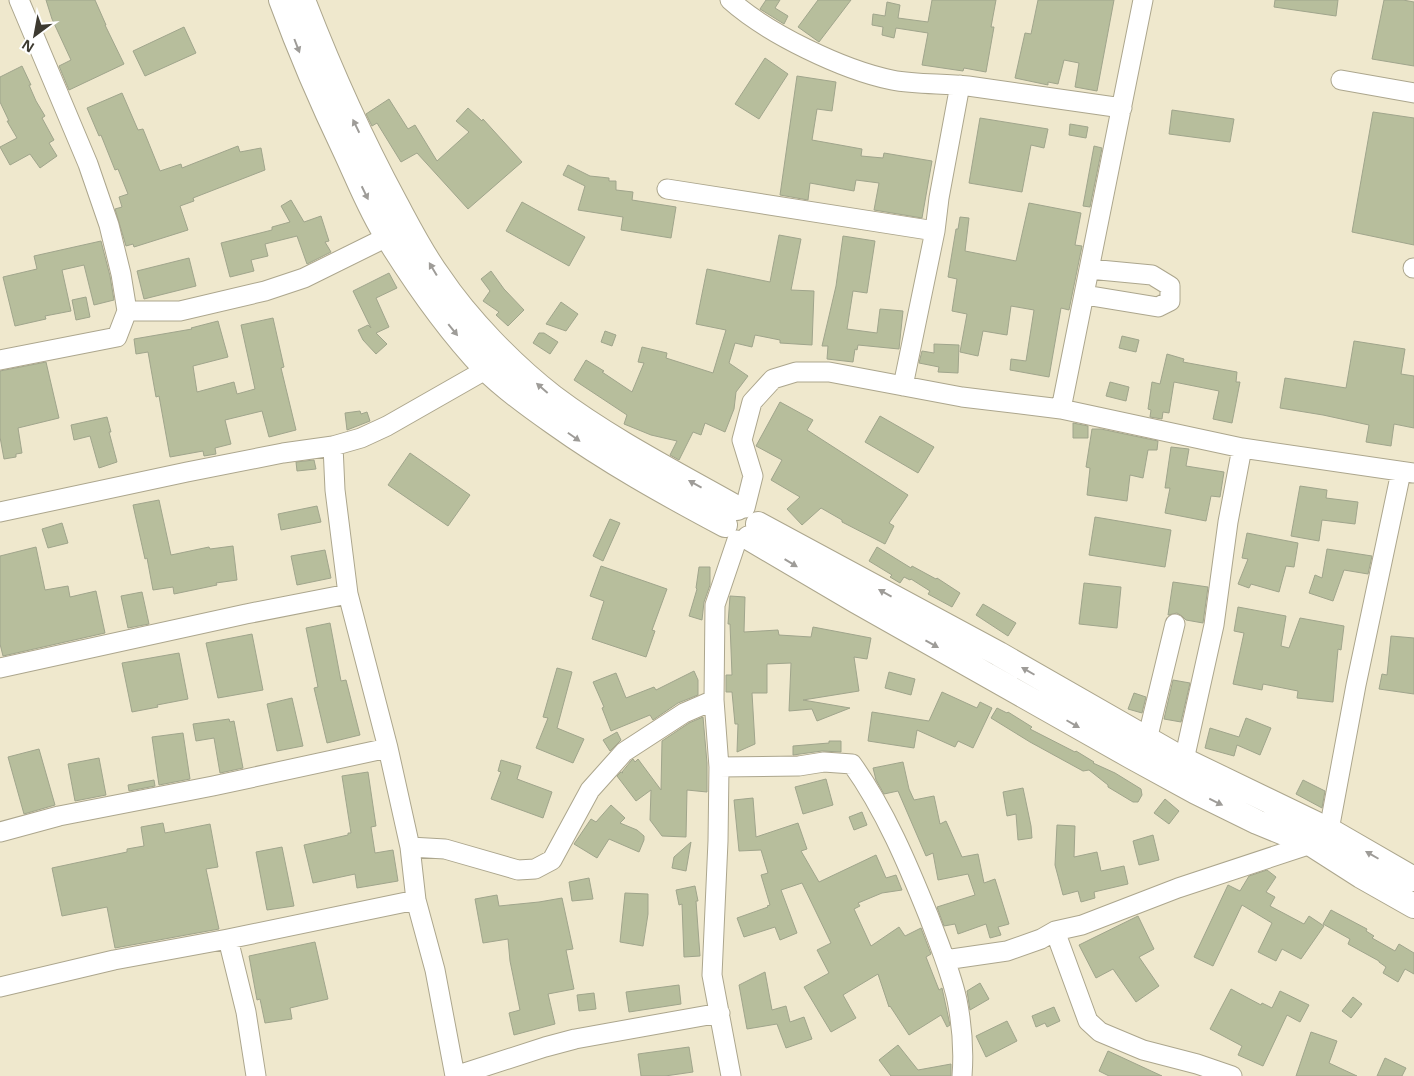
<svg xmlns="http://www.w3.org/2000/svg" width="1414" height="1076" viewBox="0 0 1414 1076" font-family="'Noto Sans',sans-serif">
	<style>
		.building { fill: #b7be9c; stroke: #a0a58c }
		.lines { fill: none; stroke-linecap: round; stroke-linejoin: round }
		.minor-casing { stroke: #aca68d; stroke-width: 21 }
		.major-casing { stroke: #aca68d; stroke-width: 26 }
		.minor { stroke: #fff; stroke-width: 19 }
		.major { stroke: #fff; stroke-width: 24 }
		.oneway { fill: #9e9c98 }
	</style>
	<rect width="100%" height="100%" fill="#efe8cd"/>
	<path class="building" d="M 46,0 L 95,0 L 106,25 L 105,25 L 124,64 L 69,90 L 59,66 L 71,60 L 52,19 Z
		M 766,0 L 780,0 L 775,8 L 788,16 L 784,24 L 760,9 Z
		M 818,0 L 851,0 L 819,42 L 798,27 Z
		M 932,0 L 996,0 L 991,27 L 994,27 L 986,72 L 964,68 L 963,71 L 922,65 L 928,33 L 896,28 L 894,38 L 882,35 L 883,27 L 872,25 L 873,14 L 885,16 L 887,2 L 900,5 L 898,18 L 928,22 Z
		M 1038,0 L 1114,0 L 1097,91 L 1075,87 L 1079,63 L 1064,60 L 1058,84 L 1048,82 L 1048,85 L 1015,78 L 1025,33 L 1031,34 Z
		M 1275,0 L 1338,0 L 1336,16 L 1274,7 Z
		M 1384,0 L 1403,0 L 1414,2 L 1414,66 L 1372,59 Z
		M 184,27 L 196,53 L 145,76 L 133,51 Z
		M 765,58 L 788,74 L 759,119 L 735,104 Z
		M 22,66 L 31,85 L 29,85 L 36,101 L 45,116 L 42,118 L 54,140 L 49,143 L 57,156 L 40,168 L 30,154 L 10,165 L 0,147 L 17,138 L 7,121 L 9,121 L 0,102 L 0,77 Z
		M 797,76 L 836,82 L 832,111 L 817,109 L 812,140 L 862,149 L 861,156 L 883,158 L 884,153 L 932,161 L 922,218 L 874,210 L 879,183 L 856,180 L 854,191 L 810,183 L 808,200 L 780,195 Z
		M 122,93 L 138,130 L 143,129 L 160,171 L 181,164 L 182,168 L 238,146 L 240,152 L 261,148 L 265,170 L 193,198 L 194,201 L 180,206 L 188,230 L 134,247 L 133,244 L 126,246 L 115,209 L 122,207 L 119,197 L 128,194 L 118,169 L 115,170 L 101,135 L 99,136 L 87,108 Z
		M 389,99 L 408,129 L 415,125 L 437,161 L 469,132 L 456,121 L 468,108 L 482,121 L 483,119 L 522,162 L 468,209 L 417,153 L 401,162 L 377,123 L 372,126 L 366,114 Z
		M 1172,110 L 1234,119 L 1230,142 L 1169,134 Z
		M 1373,112 L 1414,118 L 1414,245 L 1352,232 Z
		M 980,118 L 1048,129 L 1044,148 L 1031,145 L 1022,192 L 969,183 Z
		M 1070,124 L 1088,127 L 1086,138 L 1069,135 Z
		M 1094,146 L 1102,148 L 1090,207 L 1083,206 Z
		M 568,165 L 590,176 L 609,178 L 609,181 L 616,181 L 616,190 L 633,192 L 632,200 L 676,207 L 671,238 L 621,230 L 623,217 L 578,210 L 585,186 L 563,175 Z
		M 291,200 L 304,222 L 321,216 L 329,241 L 325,242 L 331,252 L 307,264 L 297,236 L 265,244 L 268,256 L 251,260 L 254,271 L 230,277 L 221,243 L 272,230 L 272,227 L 290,222 L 281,206 Z
		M 522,202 L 585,237 L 569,266 L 506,231 Z
		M 1029,203 L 1081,213 L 1075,245 L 1082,246 L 1069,310 L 1061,308 L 1049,377 L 1010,370 L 1011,359 L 1026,361 L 1034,310 L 1011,306 L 1007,335 L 983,331 L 978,356 L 960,352 L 967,314 L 952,311 L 957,279 L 948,277 L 956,229 L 958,229 L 960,217 L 969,218 L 965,251 L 1016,261 Z
		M 779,235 L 801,239 L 791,290 L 814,291 L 812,345 L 780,343 L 780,340 L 755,335 L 752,347 L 735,343 L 729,363 L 748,376 L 736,392 L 734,409 L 725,432 L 705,423 L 701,435 L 693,432 L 679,460 L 670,455 L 677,441 L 651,435 L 624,424 L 627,415 L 574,380 L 586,360 L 604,371 L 602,372 L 632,392 L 644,363 L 638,362 L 642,347 L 667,353 L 666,358 L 713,373 L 726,330 L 696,324 L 707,269 L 770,282 Z
		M 843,236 L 875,241 L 867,293 L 853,291 L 847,329 L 877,333 L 880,309 L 903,311 L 899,349 L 858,345 L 857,350 L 855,349 L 853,362 L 827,359 L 828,346 L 822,346 L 836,286 Z
		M 101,241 L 110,276 L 114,300 L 94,305 L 84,265 L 62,270 L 71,311 L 45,316 L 46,319 L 15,326 L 3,277 L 37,269 L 34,256 Z
		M 189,258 L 196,286 L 144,299 L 137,271 Z
		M 491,271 L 504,289 L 524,310 L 508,326 L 496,315 L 499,312 L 483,301 L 490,291 L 481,279 Z
		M 389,273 L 397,288 L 376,298 L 389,327 L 376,333 L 387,344 L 376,354 L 363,340 L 358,330 L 368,325 L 371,328 L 353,291 Z
		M 86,297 L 90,317 L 76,320 L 72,300 Z
		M 561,302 L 578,314 L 566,331 L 546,324 Z
		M 273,318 L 284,367 L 281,368 L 296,430 L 269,437 L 262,411 L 225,420 L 231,444 L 215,448 L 216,454 L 204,456 L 203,451 L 170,457 L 159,396 L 156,397 L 148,352 L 136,354 L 134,339 L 192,329 L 191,328 L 218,321 L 228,357 L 193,366 L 197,392 L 234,382 L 237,394 L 255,389 L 241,325 Z
		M 605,331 L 616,335 L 612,346 L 601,342 Z
		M 539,333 L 544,333 L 558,342 L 550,354 L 533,343 Z
		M 1122,336 L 1139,340 L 1136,352 L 1119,348 Z
		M 1354,341 L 1405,349 L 1401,374 L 1414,376 L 1414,428 L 1394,424 L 1391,446 L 1366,442 L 1369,425 L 1323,415 L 1280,408 L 1285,378 L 1346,388 Z
		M 934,344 L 959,345 L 958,373 L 938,372 L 939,367 L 919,363 L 922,351 L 934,353 Z
		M 1167,354 L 1184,359 L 1183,362 L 1237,372 L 1236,382 L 1240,382 L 1232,423 L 1213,419 L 1219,391 L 1174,382 L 1169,413 L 1163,412 L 1162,419 L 1150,417 L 1151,410 L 1148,409 L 1152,382 L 1160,384 Z
		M 46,362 L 59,418 L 18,428 L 22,453 L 16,454 L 16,457 L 4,459 L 0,437 L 0,371 Z
		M 1110,382 L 1129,387 L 1126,401 L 1106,396 Z
		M 780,402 L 813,420 L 807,430 L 908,495 L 889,523 L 894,526 L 885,544 L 842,522 L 842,520 L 821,508 L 802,525 L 787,509 L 800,497 L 771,480 L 782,460 L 756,446 Z
		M 360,411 L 361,414 L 367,412 L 370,421 L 347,430 L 345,413 Z
		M 880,416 L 934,447 L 918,473 L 865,442 Z
		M 107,417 L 111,432 L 109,432 L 117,462 L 99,468 L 90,436 L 74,440 L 71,425 Z
		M 1073,423 L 1088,426 L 1088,438 L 1073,438 Z
		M 1092,429 L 1101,429 L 1158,441 L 1157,450 L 1148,450 L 1143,478 L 1130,475 L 1127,501 L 1087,495 L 1090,468 L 1086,467 Z
		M 1171,447 L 1189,449 L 1186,466 L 1224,472 L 1220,497 L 1211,496 L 1206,521 L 1165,513 L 1170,488 L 1165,488 Z
		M 410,453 L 470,495 L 448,526 L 388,485 Z
		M 314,460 L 316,469 L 297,471 L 296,462 Z
		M 1300,486 L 1327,490 L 1326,498 L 1358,502 L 1355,524 L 1322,520 L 1319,541 L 1291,536 Z
		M 159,500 L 171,555 L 209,547 L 210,549 L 233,546 L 237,580 L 216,583 L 217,585 L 174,594 L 173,587 L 153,590 L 147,558 L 145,559 L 133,505 Z
		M 317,506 L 321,522 L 281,530 L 278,514 Z
		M 1095,517 L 1171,530 L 1165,567 L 1089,555 Z
		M 610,519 L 620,523 L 603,561 L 593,556 Z
		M 62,523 L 68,543 L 48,548 L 42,529 Z
		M 1247,533 L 1298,543 L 1294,567 L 1286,566 L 1279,592 L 1251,584 L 1249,588 L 1238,584 L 1248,559 L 1242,558 Z
		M 36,547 L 45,590 L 68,586 L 70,597 L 96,591 L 105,633 L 3,656 L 0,644 L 0,556 Z
		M 877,547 L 911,568 L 912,566 L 936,579 L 937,578 L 960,593 L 952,607 L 928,594 L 930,591 L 911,579 L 910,580 L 904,577 L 900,583 L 890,577 L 892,575 L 869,561 Z
		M 1327,549 L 1372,556 L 1368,574 L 1344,570 L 1333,601 L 1309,593 L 1315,575 L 1322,578 Z
		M 325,550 L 331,578 L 297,585 L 291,556 Z
		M 601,566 L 667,589 L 652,630 L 655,631 L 646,657 L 592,639 L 604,601 L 590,596 Z
		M 699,567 L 710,567 L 710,585 L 704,602 L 702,620 L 689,616 L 697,589 L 696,588 Z
		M 1173,582 L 1208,587 L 1203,623 L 1186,620 L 1182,616 L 1177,613 L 1168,615 Z
		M 1084,583 L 1121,587 L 1117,628 L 1079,624 Z
		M 142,592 L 149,624 L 128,628 L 121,596 Z
		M 730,596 L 745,597 L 744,632 L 778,630 L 779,635 L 811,637 L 813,627 L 871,638 L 867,659 L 854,657 L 859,691 L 803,700 L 850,708 L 817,721 L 812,709 L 789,711 L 791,663 L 767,664 L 767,693 L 752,693 L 755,744 L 737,752 L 738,724 L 735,724 L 732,692 L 726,692 L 726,675 L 732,675 L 730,624 L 728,624 Z
		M 983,604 L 1016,623 L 1008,636 L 976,615 Z
		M 1238,607 L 1286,616 L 1281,646 L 1289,648 L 1300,618 L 1344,626 L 1341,650 L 1338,649 L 1333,702 L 1297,698 L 1298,691 L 1263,684 L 1262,690 L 1233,684 L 1244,633 L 1234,631 Z
		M 330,623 L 341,681 L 346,680 L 360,735 L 327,743 L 314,688 L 318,687 L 306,628 Z
		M 252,634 L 263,690 L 218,698 L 206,643 Z
		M 1391,636 L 1414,638 L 1414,694 L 1379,689 L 1382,674 L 1387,675 Z
		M 179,653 L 188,699 L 157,705 L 158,707 L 132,712 L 122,663 Z
		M 557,668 L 572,672 L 557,728 L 584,739 L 573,763 L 536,748 L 548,718 L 543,717 Z
		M 694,671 L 698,680 L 698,695 L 678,703 L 653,720 L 650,715 L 611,731 L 602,708 L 604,707 L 593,682 L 616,673 L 626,698 L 654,687 L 656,690 Z
		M 889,672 L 915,679 L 911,695 L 885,688 Z
		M 1173,680 L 1190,683 L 1181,722 L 1164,719 Z
		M 942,692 L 977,708 L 980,702 L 992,708 L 973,748 L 958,741 L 955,747 L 917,730 L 914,748 L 868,741 L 872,712 L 929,721 Z
		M 1134,693 L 1146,697 L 1142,713 L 1128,709 Z
		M 292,698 L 303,746 L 277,751 L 267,704 Z
		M 997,708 L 1007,713 L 1008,712 L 1032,727 L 1030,729 L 1075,752 L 1076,751 L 1094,762 L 1093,763 L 1115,773 L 1141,789 L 1142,795 L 1138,802 L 1133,802 L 1108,787 L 1108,785 L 1089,770 L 1083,771 L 1030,742 L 991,718 Z
		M 703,717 L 707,763 L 707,792 L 687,790 L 686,837 L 662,836 L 650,820 L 651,790 L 636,801 L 617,776 L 621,772 L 623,773 L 622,772 L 631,761 L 633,759 L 635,762 L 638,759 L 661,790 L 662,741 L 689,723 Z
		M 1246,718 L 1271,728 L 1260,755 L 1237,745 L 1234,756 L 1205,748 L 1210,728 L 1239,737 Z
		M 229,719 L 230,722 L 234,721 L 243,768 L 220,773 L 214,738 L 196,741 L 193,724 Z
		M 617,732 L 621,740 L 610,751 L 603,740 Z
		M 183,733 L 190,779 L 159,785 L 152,737 Z
		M 829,741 L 841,741 L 841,752 L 822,751 L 793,755 L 793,746 L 829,743 Z
		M 39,749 L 55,805 L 24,814 L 8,757 Z
		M 99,758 L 106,795 L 75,801 L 68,764 Z
		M 501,760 L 521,766 L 517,779 L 552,792 L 543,818 L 491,799 L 501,772 L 498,771 Z
		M 903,762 L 909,789 L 914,800 L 934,796 L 940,824 L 946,821 L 962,857 L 978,854 L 984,883 L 995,879 L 1009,924 L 998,927 L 1001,935 L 990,938 L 986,924 L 958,934 L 955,924 L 944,926 L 937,907 L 975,895 L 968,874 L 938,880 L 933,853 L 926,856 L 898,791 L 884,794 L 876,780 L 873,768 Z
		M 368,772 L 376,826 L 371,827 L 375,853 L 393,850 L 398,881 L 357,888 L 355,874 L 313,883 L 304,845 L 348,835 L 348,833 L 351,833 L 342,776 Z
		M 826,779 L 833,805 L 803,814 L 795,787 Z
		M 154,780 L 155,786 L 129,791 L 128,785 Z
		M 1303,780 L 1325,791 L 1322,808 L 1296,794 Z
		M 1023,788 L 1031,826 L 1032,838 L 1018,840 L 1016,814 L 1007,816 L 1003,792 Z
		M 753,798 L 756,837 L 798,823 L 807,849 L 801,851 L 819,882 L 876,855 L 886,878 L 896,875 L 902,890 L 882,893 L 858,903 L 860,906 L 854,909 L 871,946 L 899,927 L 905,936 L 921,928 L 931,954 L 926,957 L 939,990 L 942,988 L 950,1025 L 947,1027 L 941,1015 L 909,1035 L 890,1006 L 889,1007 L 878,974 L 843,995 L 856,1018 L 831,1032 L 804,987 L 829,973 L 817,950 L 831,943 L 802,883 L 781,890 L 797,933 L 780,940 L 775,927 L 744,937 L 737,918 L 768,907 L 767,906 L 770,905 L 761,875 L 768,873 L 761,850 L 739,851 L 734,800 Z
		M 1165,799 L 1179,811 L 1169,824 L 1154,813 Z
		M 611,805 L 625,818 L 620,823 L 637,830 L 644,836 L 644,840 L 639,852 L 609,839 L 597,858 L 574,844 L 591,819 L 596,822 Z
		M 862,812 L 867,825 L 854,830 L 849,817 Z
		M 163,823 L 165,833 L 210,824 L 218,867 L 206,869 L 219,929 L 115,948 L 107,907 L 62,916 L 52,868 L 127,852 L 127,849 L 144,846 L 141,827 Z
		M 1057,825 L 1075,826 L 1074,857 L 1097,852 L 1101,871 L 1124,866 L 1128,884 L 1094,892 L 1095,898 L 1081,902 L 1078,891 L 1063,895 L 1055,865 Z
		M 1153,835 L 1159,860 L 1139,865 L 1133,841 Z
		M 691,842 L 686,871 L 672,868 L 674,857 Z
		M 282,847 L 294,906 L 267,910 L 256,852 Z
		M 1267,870 L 1276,877 L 1266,892 L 1275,897 L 1270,906 L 1304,924 L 1309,916 L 1324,926 L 1301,959 L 1282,949 L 1276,961 L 1258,952 L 1272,923 L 1242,905 L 1213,966 L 1194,957 L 1228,885 L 1240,891 L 1249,876 Z
		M 589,878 L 593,899 L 572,901 L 569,882 Z
		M 695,886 L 698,901 L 696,901 L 700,956 L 684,957 L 682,904 L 679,905 L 676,890 Z
		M 625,893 L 648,894 L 648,914 L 643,946 L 620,942 Z
		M 497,895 L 499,906 L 539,902 L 562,898 L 573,949 L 566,950 L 574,989 L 548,994 L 555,1024 L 514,1035 L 509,1013 L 520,1010 L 510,961 L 508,939 L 483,943 L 475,899 Z
		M 1331,910 L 1367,929 L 1366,931 L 1374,936 L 1372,938 L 1395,951 L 1399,944 L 1414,953 L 1414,974 L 1405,969 L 1398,982 L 1383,973 L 1386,967 L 1379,962 L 1379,961 L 1348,944 L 1350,939 L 1323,924 Z
		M 1138,916 L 1154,949 L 1139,957 L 1159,986 L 1136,1002 L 1113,969 L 1096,978 L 1079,945 Z
		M 315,942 L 328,999 L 290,1008 L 292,1019 L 265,1023 L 260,999 L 257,1000 L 249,956 Z
		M 765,972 L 772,1010 L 786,1006 L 790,1022 L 804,1017 L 812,1039 L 786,1048 L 777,1024 L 747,1029 L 739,985 Z
		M 980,983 L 989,999 L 970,1010 L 967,991 Z
		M 679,985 L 681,1004 L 629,1012 L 626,992 Z
		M 1231,989 L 1261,1005 L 1262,1003 L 1272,1008 L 1280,991 L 1309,1005 L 1300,1022 L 1287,1015 L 1263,1066 L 1238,1055 L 1242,1046 L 1210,1029 Z
		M 594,993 L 596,1009 L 579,1011 L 577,995 Z
		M 1353,997 L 1362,1004 L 1351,1018 L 1342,1011 Z
		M 1054,1007 L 1060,1021 L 1047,1027 L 1045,1023 L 1036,1027 L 1032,1016 Z
		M 1007,1021 L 1017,1041 L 986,1057 L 976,1036 Z
		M 1311,1032 L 1337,1041 L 1329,1063 L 1357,1076 L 1296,1076 Z
		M 898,1045 L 918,1070 L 951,1064 L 951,1076 L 891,1076 L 879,1060 Z
		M 689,1047 L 693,1072 L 665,1076 L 641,1076 L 638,1054 Z
		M 1108,1051 L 1162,1076 L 1109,1076 L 1099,1071 Z
		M 1385,1058 L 1406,1068 L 1402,1076 L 1377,1076 Z"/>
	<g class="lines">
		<g class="minor-casing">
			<path id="minor" d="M 19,0 L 88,164 L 109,225 L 121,274 L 127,311
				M 730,0 C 768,34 843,70 892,80 C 917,85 943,83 968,86 C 1019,93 1071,101 1122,108
				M 1341,80 L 1414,93
				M 667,189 L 935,231
				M 1413,268 L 1414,268
				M 1085,295 L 1158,307 L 1170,301 L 1170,286 L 1152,275 L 1089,269
				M 0,360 L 117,337 L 127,311 L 180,311 L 265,291 L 304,278 L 387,237
				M 903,386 L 935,231 L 939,198 L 960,85
				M 1061,409 L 1143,0
				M 333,446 L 335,490 L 348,594 L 388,748 L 410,847 L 416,900 L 435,970 L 455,1076
				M 745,508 L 753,476 L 742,440 L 752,402 L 773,379 L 796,372 L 829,372 L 962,397 L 1061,409 L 1242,448 L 1414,473
				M 0,512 L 187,472 L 283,453 L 333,446 L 361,438 L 387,426 L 487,369
				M 0,668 L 246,614 L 348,594
				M 1147,740 L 1175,624
				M 1184,760 L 1214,625 L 1228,522 L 1242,448
				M 719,767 L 799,766 L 824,762 L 852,764 C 885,810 908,865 929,917 C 939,944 951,972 957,1000 C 962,1025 964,1051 962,1076
				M 1329,830 L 1356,685 L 1401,472
				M 0,832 L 59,816 L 213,786 L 388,748
				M 410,847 L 445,849 L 518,870 L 535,869 L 552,860 L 590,790 L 624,752 L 684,713 L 714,700
				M 1055,931 L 1088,1021 L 1100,1032 L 1143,1050 L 1197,1064 L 1232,1076
				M 228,939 L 246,1012 L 256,1076
				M 945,960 L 1007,951 L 1041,939 L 1055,931 L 1082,925 L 1178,888 L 1311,844
				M 0,987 L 114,960 L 228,939 L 416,900
				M 455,1076 L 545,1047 L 575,1039 L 720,1013
				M 731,1076 L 712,975 L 718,841 L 719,767 L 714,700 L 715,605 L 737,540"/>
		</g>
		<g class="major-casing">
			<path id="major" d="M 281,0 C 300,52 322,103 346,153 C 359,181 371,212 388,238 C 416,283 448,329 485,368 C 505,388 530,406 553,422 C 609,462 665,493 725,525
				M 303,0 C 330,70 360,137 395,202 C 409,228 422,254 439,277 C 467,319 513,366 553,397 C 610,440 675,473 737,508
				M 758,524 L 999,654 L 1184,760 L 1329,830 L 1414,879
				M 749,538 L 856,601 L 1132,757 L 1196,792 L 1257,822 L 1311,844 L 1361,876 L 1414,906"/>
		</g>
		<use href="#minor" class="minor"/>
		<use href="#major" class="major"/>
	</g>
	<defs><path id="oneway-solid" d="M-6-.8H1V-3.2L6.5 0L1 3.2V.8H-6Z" transform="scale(1.25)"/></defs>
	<g class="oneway">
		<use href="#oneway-solid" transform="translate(297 46) rotate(69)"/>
		<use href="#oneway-solid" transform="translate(356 126) rotate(-116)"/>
		<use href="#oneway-solid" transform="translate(365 193) rotate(64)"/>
		<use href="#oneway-solid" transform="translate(433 269) rotate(-121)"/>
		<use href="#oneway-solid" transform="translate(453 330) rotate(51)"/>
		<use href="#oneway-solid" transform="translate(542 388) rotate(-139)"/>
		<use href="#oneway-solid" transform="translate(574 437) rotate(35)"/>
		<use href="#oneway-solid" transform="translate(695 484) rotate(-151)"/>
		<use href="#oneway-solid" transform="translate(791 563) rotate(31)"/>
		<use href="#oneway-solid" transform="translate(885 593) rotate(-151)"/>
		<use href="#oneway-solid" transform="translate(932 644) rotate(29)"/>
		<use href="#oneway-solid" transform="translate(1028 671) rotate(-150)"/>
		<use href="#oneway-solid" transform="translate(1073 724) rotate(30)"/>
		<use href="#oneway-solid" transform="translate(1216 802) rotate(26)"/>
		<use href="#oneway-solid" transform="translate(1372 855) rotate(-150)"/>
	</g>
	<g transform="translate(35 35) rotate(212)" stroke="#ffffff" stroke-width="4" paint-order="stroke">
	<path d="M0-4L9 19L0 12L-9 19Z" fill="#3d3a30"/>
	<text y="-8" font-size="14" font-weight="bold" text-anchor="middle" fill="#3d3a30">N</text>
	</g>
</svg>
